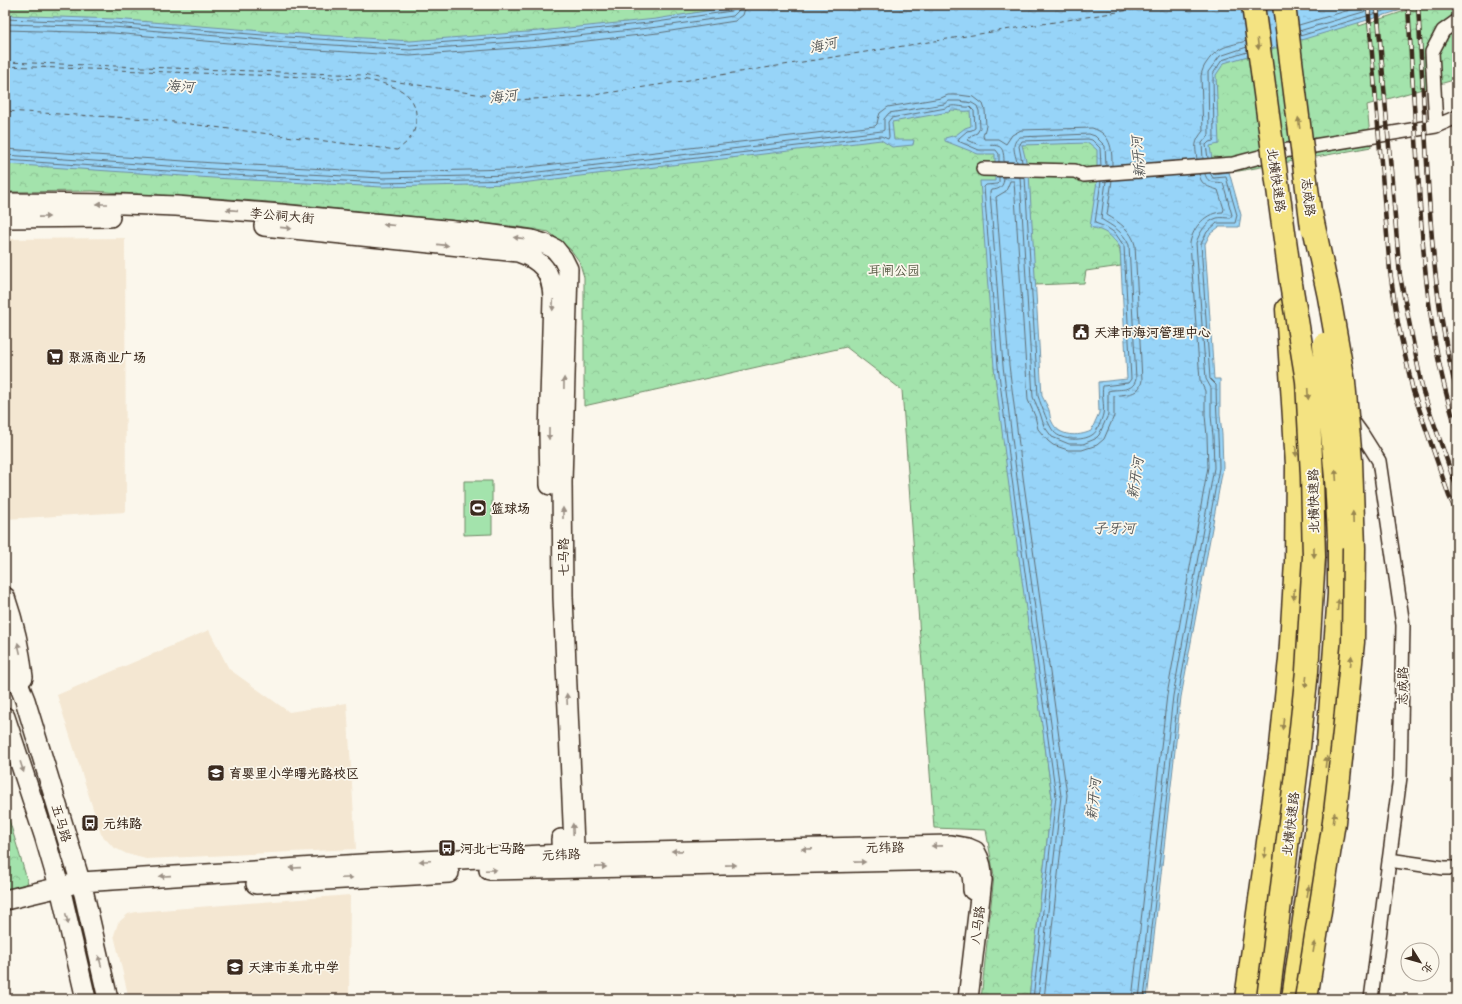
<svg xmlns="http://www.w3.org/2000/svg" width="1462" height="1004" viewBox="0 0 1462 1004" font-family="'Comic Neue','LXGW WenKai TC',sans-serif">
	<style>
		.built { fill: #f4e7d2 }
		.park { fill: url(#park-crowns); stroke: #6f8665 }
		.pitch { fill: #a3e3ac; stroke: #6f8665 }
		.water { fill: url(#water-ripples); stroke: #7290a1; fill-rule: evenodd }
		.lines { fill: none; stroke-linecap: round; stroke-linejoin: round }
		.shore { stroke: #606e75; stroke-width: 1 }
		.ferry { stroke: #525454; stroke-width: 1; stroke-dasharray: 5 4; stroke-linecap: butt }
		.street-casing { stroke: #3b2a1e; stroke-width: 16 }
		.secondary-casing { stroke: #3b2a1e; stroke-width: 22 }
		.highway-casing { stroke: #3b2a1e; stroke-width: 25 }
		.street { stroke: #fbf7ec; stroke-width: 13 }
		.secondary { stroke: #fbf7ec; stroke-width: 19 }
		.highway { stroke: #f4e382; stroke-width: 22 }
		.rail-casing { stroke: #3b2a1e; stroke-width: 4.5 }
		.rail { stroke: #fbf7ec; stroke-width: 3; stroke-dasharray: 9; stroke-linecap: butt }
		.highway-bridge-casing { stroke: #3b2a1e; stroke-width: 25; stroke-linecap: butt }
		.highway-bridge { stroke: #f4e382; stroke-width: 22 }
		.oneway { fill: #988650 }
		.oneway2 { fill: #9b9085 }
		.labels { text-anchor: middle; stroke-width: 3.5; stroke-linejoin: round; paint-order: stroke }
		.street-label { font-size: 13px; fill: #3b2a1e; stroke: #fbf7ec }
		.park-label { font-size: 13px; fill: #555842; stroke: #fbf7ec }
		.poi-label { font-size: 13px; font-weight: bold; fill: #3b2a1e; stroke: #fbf7ec; text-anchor: start }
		.water-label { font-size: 14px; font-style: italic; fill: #525454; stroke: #fbf7ec }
	</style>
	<defs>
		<pattern id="park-crowns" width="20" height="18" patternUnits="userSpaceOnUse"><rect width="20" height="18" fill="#a3e3ac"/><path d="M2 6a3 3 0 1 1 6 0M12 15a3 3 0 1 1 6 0" fill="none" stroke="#8dc394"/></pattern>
		<pattern id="water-ripples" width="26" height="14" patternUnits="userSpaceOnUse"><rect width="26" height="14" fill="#97d4f8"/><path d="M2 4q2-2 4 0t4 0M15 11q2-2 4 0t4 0" fill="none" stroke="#83b6d4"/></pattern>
	</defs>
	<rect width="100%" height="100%" fill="#fbf7ec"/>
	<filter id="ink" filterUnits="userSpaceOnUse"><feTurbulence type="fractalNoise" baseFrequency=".025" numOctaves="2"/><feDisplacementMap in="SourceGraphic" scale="8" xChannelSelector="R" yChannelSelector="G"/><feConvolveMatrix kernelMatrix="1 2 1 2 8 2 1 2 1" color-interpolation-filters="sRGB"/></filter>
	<g filter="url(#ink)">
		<path class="built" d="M 125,238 L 126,512 L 5,519 L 5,239 Z
			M 209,630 L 229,669 L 289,712 L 347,703 L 356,849 L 146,859 L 127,854 L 113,847 L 101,834 L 57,695 Z
			M 350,895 L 349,999 L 129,999 L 114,935 L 118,923 L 128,914 L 136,912 Z"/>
		<path class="park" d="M 5,5 L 1357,5 L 1359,26 L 1423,5 L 1457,5 L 1457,79 L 1367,105 L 1371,147 L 1239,171 L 1097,181 L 1104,230 C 1121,242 1120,247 1121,266 L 1086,271 L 1084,283 L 1035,285 L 1029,181 L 994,367 L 1052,797 L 1029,999 L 981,999 L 994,876 L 986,830 L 934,828 L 902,390 L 846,347 L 584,406 L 584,277 L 579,261 L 571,250 L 549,232 L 520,227 L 269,202 L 201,197 L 136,194 L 93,191 L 5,192 Z
			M 5,806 L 28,883 L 5,890 Z"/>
		<path class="pitch" d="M 464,481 L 492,481 L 492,534 L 464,535 Z"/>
		<path class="water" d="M 743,5 L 1418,5 L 1224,63 L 1216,75 L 1219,144 L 1210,146 L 1214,174 L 1229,172 L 1241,215 L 1239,227 L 1219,227 L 1210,234 L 1205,244 L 1214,379 L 1220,379 L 1220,414 L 1222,435 L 1223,468 L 1181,697 L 1147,999 L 1029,999 L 1052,797 L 1008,479 L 994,367 L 980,181 L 995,181 L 995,154 L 978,154 L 945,141 L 945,138 L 956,135 L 965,128 L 971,126 L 970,111 C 963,112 958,110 951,110 L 949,112 L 892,122 L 894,140 L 914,140 L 913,145 L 892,147 L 881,140 L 513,184 L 382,187 L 213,178 L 5,164 L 5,15 L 114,19 L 287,33 L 410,41 L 540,31 L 656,19 ZM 1089,143 L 1097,150 L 1097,181 L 1090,227 C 1106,231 1110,234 1120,247 L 1127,379 L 1098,382 L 1099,413 L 1091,431 C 1078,437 1059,437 1052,422 C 1050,419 1050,414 1049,410 C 1047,405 1044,400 1042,396 L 1029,173 L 1022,145 Z"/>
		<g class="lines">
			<path class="shore" d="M 5,19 L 114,23 L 287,37 L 410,45 L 540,35 L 657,22 L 731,11 L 734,9 L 735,5
				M 5,24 L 113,27 L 286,42 L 410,50 L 541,40 L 658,27 L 733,16 L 738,11 L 740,5
				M 1299,25 L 1366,5
				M 5,30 L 113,33 L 286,48 L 410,56 L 541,46 L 658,33 L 735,21 L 743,15 L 746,5
				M 1299,31 L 1387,5
				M 1300,36 L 1404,5
				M 5,149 L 214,163 L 382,172 L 512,169 L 875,126 L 877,124 L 878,119 L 880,113 L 888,107 L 941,98 L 948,95 L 959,95 L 974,97 L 983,104 L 985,110 L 986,126 L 983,136 L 984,139 L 998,139 L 1006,144 L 1012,135 L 1021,130 L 1092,128 C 1111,134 1112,148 1112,165
				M 5,155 L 213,169 L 382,178 L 513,175 L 882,131 L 884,130 L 884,119 L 889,113 L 944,104 L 949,101 L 959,101 L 972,103 L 977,106 L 979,111 L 980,128 L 977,133 L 970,136 L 968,140 C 972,142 976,144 980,145 C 996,147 1004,140 1004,162
				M 1208,158 L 1206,145 L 1209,142 L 1213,141 L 1214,139 L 1213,74 L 1222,60 L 1247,52
				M 1197,159 C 1195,146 1194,142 1203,131 L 1201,76 C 1202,70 1204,66 1207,62 C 1218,46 1229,46 1246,41
				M 1203,159 L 1202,143 L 1209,135 L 1208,72 L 1220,56 L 1247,47
				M 5,160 L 213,174 L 382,183 L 513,180 L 881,136 L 888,139 L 889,137 L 888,122 L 891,118 L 946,108 C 953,103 962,108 970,107 L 974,111 L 975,128 L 972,130 L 967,131 L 959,138 L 958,141 L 979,150 L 996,150 L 999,154 L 999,162
				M 1017,162 C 1015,153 1010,143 1020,137 L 1089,134 L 1095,136 L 1105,146 L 1106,166
				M 1022,162 L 1019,146 L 1022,141 L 1088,139 L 1092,140 L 1100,148 L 1101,166
				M 999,177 L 999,182 L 997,184 L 986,185 L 984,187 L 998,366 L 1012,479 L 1056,796 L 1033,999
				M 1004,177 C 1004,186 1000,190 991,190 L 990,192 L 1003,366 L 1017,478 L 1061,796 L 1038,999
				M 1020,177 L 1033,397 L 1040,413 L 1044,426 L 1052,437 L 1069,444 L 1083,444 L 1095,439 L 1099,435 L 1108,415 L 1108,391 C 1118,388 1133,393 1136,379 L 1129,245 C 1123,231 1112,226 1101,219 L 1106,181
				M 1025,177 L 1038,396 C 1042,407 1048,425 1054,432 C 1062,441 1083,441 1092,435 C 1097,433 1102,419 1103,414 C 1105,405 1101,395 1103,386 L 1128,383 L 1131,379 L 1124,246 L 1115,233 L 1106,227 L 1095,223 L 1101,181
				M 1044,999 L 1067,795 L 1023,477 L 1009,365 L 996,197 L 1006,191 L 1010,181 L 1014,181 L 1028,400 L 1035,416 L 1038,429 L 1048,441 L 1053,445 L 1068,450 L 1082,450 L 1097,445 L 1104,439 L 1114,416 L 1114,396 C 1126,393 1139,397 1142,380 L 1135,245 C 1132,231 1119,222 1107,215 L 1112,180
				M 1132,999 L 1167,695 L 1208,467 L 1207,436 L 1205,415 L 1205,391 L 1200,380 L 1190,243 C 1193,227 1206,212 1223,212 L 1224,209 L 1218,190 C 1209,187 1201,186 1199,174
				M 1139,999 L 1173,696 L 1214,468 L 1213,436 L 1211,415 L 1211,388 L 1206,379 L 1196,243 C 1199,234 1206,221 1217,218 C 1221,217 1226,218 1230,218 L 1232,215 L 1223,183 C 1215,181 1208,185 1205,174
				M 1144,999 L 1178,697 L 1219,468 C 1219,440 1216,413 1216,385 L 1210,379 L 1201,244 L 1207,232 L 1217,223 L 1235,223 L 1237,215 L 1226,177 L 1213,178 L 1210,173"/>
			<path class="ferry" d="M 5,62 L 363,75 L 392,81 L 515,100 L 588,96 L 1162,5
				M 5,66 L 362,79 C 387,84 419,88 416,121 C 415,136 408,142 397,150 L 150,119 L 5,111"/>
			<g class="street-casing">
				<path id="street" d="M 1436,126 L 1432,52 L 1443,31 L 1457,21
					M 983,169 L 1075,171 L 1084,175 L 1233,164 L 1283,151 L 1436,126 L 1457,117
					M 1349,416 L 1362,434 L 1379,461 L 1403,625 L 1400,777 L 1371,999
					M 1389,860 L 1444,868 L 1457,868"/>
			</g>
			<g class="secondary-casing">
				<path id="secondary" d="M 5,203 L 123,204 L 176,206 L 280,214 L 486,234 L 532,240 L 545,244 L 555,249 L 563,259 L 568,269 L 562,482 L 563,597 L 575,867
					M 5,218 L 110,217
					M 264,226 L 518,252 C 542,260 552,272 553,297 L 549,433 L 550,485
					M 5,597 C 14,623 20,649 23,677
					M 5,650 L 25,700 L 84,894 L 108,999
					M 5,717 L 44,835 L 62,896 L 86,999
					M 561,839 L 562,868
					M 489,870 L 954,860 C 972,864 973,874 973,890
					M 256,884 L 449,873
					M 5,900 L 81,882 L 362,864 L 561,854 L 951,845 L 968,848 L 975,851 C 981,861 982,869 982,880 L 968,999"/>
			</g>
			<g class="highway-casing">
				<path id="highway" d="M 1246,999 L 1280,756 L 1290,659 L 1296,562 L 1297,465 L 1287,309
					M 1293,999 L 1327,754 L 1339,594 L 1339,542"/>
			</g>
			<use href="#street" class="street"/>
			<use href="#secondary" class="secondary"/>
			<use href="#highway" class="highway"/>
			<g class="rail-casing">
				<path id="rail" d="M 1368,5 L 1390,271 L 1398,324 L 1413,391 L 1449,496 L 1457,513
					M 1377,5 L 1400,276 L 1423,392 L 1457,489
					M 1408,5 C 1411,61 1415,116 1418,172 C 1423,259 1429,346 1457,430
					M 1418,5 C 1421,58 1424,110 1427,163 C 1431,240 1437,318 1457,392"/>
			</g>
			<use href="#rail" class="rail"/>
			<g class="highway-bridge-casing">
				<path id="highway-bridge" d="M 1253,5 L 1291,284 L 1307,381 L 1312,476 L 1314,557 L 1307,671 L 1297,766 L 1268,999
					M 1284,5 L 1312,228
					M 1324,344 L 1336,478 L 1339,537
					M 1306,999 L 1334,822 L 1344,732 L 1353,642 L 1354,548 L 1351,461 L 1344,382 L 1329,297 L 1311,213"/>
			</g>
			<use href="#highway-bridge" class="highway-bridge"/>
		</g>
		<defs><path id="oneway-solid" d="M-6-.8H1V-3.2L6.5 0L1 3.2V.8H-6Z"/></defs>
		<g class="oneway">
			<use href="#oneway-solid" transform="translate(1258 44) rotate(83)"/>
			<use href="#oneway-solid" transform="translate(1299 123) rotate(-98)"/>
			<use href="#oneway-solid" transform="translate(1308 394) rotate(87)"/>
			<use href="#oneway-solid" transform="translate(1296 451) rotate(87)"/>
			<use href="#oneway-solid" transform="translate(1336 475) rotate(-94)"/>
			<use href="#oneway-solid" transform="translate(1353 517) rotate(-92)"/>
			<use href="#oneway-solid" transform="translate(1314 552) rotate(89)"/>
			<use href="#oneway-solid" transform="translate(1294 594) rotate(93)"/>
			<use href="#oneway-solid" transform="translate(1338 605) rotate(-85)"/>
			<use href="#oneway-solid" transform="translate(1351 661) rotate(-84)"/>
			<use href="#oneway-solid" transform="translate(1306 682) rotate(96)"/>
			<use href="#oneway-solid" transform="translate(1283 724) rotate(96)"/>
			<use href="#oneway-solid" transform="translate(1326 762) rotate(-83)"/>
			<use href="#oneway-solid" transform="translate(1334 818) rotate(-83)"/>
			<use href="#oneway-solid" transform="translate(1265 853) rotate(98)"/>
			<use href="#oneway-solid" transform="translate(1308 891) rotate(-81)"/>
			<use href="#oneway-solid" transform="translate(1314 947) rotate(-81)"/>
		</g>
		<g class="oneway2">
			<use href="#oneway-solid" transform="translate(102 204) rotate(-180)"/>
			<use href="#oneway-solid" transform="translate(232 210) rotate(-175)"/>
			<use href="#oneway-solid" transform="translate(44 217) rotate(-1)"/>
			<use href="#oneway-solid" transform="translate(389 225) rotate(-175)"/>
			<use href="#oneway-solid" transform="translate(286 228) rotate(6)"/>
			<use href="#oneway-solid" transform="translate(519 238) rotate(-173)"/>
			<use href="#oneway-solid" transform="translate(443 245) rotate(6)"/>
			<use href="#oneway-solid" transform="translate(553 305) rotate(93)"/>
			<use href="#oneway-solid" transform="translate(564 383) rotate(-89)"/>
			<use href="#oneway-solid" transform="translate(549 434) rotate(90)"/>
			<use href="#oneway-solid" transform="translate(563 513) rotate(-90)"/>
			<use href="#oneway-solid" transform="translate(19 648) rotate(-103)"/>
			<use href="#oneway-solid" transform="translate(567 699) rotate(-93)"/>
			<use href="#oneway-solid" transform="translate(22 767) rotate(72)"/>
			<use href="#oneway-solid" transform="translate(573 829) rotate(-92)"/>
			<use href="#oneway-solid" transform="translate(937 846) rotate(179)"/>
			<use href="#oneway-solid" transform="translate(807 849) rotate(179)"/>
			<use href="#oneway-solid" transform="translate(677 851) rotate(179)"/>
			<use href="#oneway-solid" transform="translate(425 861) rotate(177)"/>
			<use href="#oneway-solid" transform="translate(860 862) rotate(-1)"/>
			<use href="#oneway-solid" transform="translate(731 865) rotate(-1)"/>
			<use href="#oneway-solid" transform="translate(601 867) rotate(-1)"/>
			<use href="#oneway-solid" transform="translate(295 868) rotate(176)"/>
			<use href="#oneway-solid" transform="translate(491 870) rotate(-2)"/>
			<use href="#oneway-solid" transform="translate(165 876) rotate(176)"/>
			<use href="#oneway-solid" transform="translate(347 878) rotate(-3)"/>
			<use href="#oneway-solid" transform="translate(67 919) rotate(77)"/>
			<use href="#oneway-solid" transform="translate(100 961) rotate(-103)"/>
		</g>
	</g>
	<defs>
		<g id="civic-square" transform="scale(0.9)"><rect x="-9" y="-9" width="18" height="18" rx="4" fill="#3b2a1e" stroke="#fbf7ec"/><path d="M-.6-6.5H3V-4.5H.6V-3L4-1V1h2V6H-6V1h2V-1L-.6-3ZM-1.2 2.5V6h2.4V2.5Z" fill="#fff"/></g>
		<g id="supermarket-square" transform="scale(0.9)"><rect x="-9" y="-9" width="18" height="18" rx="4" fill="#3b2a1e" stroke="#fbf7ec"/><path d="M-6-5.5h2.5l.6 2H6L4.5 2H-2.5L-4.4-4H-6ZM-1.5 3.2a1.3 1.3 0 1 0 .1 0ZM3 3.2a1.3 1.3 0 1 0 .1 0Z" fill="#fff"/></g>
		<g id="stadium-square" transform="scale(0.9)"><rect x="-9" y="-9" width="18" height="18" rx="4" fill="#3b2a1e" stroke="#fbf7ec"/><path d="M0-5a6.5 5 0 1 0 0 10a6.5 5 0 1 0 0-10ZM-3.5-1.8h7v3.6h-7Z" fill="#fff"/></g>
		<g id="school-square" transform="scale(0.9)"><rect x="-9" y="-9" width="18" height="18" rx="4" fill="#3b2a1e" stroke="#fbf7ec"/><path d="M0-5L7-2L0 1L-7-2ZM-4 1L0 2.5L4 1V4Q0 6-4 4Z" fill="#fff"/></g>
		<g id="bus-square" transform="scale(0.9)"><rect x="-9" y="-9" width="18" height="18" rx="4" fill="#3b2a1e" stroke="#fbf7ec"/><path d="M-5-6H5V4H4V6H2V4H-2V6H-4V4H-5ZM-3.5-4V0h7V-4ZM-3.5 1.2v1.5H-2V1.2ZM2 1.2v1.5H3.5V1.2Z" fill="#fff"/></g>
	</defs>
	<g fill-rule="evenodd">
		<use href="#civic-square" x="1081" y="332"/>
		<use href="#supermarket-square" x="55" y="357"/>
		<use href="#stadium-square" x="478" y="508"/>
		<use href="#school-square" x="216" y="773"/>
		<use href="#bus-square" x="90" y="823"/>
		<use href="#bus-square" x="447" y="848"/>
		<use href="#school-square" x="235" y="967"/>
	</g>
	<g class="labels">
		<g class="street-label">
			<text transform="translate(1277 180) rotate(82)" y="5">北横快速路</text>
			<text transform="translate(1309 197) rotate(83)" y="5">志成路</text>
			<text transform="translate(282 215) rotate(5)" y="5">李公祠大街</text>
			<text transform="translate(1313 501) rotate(-91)" y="5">北横快速路</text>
			<text transform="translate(563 557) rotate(-90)" y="5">七马路</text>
			<text transform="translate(1402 686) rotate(-89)" y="5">志成路</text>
			<text transform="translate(62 823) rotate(73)" y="5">五马路</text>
			<text transform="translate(1290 824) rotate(-83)" y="5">北横快速路</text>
			<text transform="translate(885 847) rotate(-1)" y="5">元纬路</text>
			<text transform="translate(561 854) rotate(-2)" y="5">元纬路</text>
			<text transform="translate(977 925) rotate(-83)" y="5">八马路</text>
		</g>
		<g class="park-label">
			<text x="894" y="275">耳闸公园</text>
		</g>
		<g class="poi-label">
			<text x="1094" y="337">天津市海河管理中心</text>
			<text x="68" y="362">聚源商业广场</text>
			<text x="491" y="513">篮球场</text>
			<text x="229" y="778">育婴里小学曙光路校区</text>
			<text x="103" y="828">元纬路</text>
			<text x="460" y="853">河北七马路</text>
			<text x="248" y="972">天津市美术中学</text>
		</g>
		<g class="water-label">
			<text transform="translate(823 45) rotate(-13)" y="5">海河</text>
			<text transform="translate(180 86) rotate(3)" y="5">海河</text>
			<text transform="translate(503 96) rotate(-8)" y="5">海河</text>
			<text transform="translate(1138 157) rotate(-95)" y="5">新开河</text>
			<text transform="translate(1135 478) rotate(-81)" y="5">新开河</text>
			<text x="1114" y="533">子牙河</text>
			<text transform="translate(1093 799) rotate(-84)" y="5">新开河</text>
		</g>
	</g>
	<rect width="1462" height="1004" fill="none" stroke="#fbf7ec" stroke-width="20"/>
	<rect x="10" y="10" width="1442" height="984" fill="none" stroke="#3b2a1e" stroke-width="1.5" filter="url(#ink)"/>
	<g transform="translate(1420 962) rotate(127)"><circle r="19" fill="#fbf7ec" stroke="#aea59a"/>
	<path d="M0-3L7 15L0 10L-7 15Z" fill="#3b2a1e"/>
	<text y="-6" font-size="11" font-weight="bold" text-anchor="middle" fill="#3b2a1e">北</text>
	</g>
</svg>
